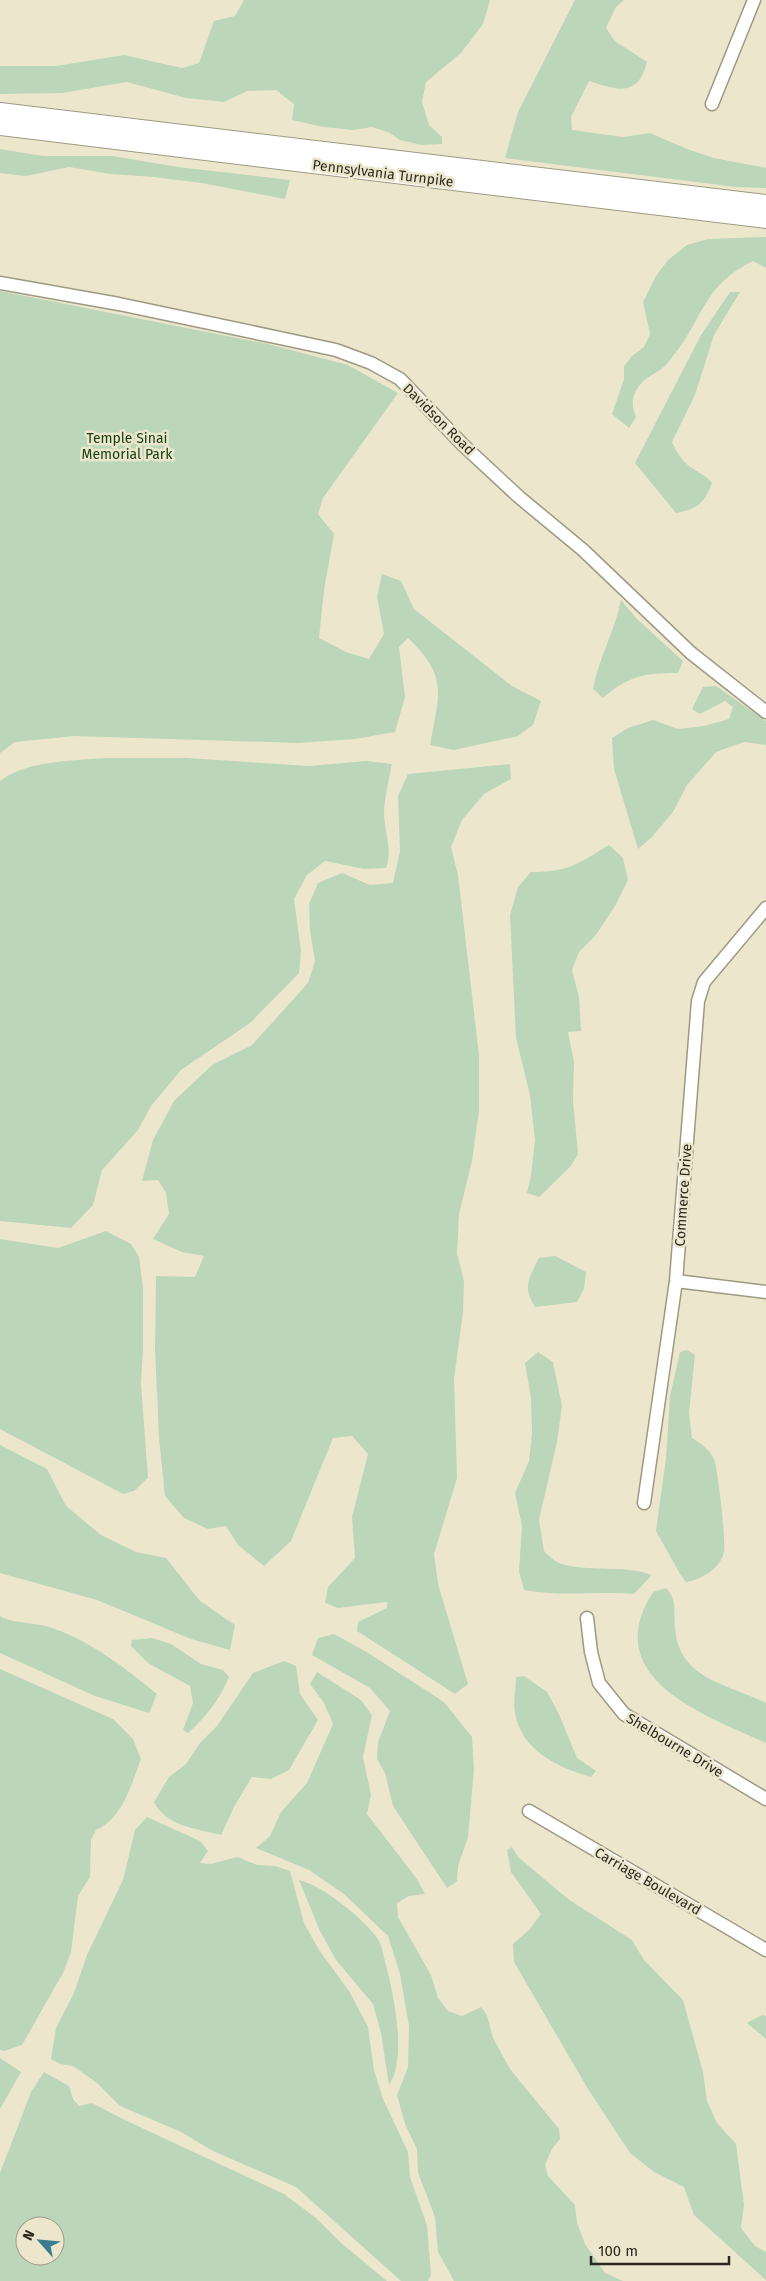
<svg xmlns="http://www.w3.org/2000/svg" width="766" height="2281" viewBox="0 0 766 2281" font-family="'Fira Sans',sans-serif">
	<style>
		.green { fill: #bcd6ba; fill-rule: evenodd }
		.lines { fill: none; stroke-linecap: round; stroke-linejoin: round }
		.minor-casing { stroke: #9e9980; stroke-width: 15 }
		.highway-casing { stroke: #9e9980; stroke-width: 20 }
		.minor { stroke: #fff; stroke-width: 12 }
		.highway { stroke: #fff; stroke-width: 18 }
		.labels { text-anchor: middle; stroke-width: 5; stroke-linejoin: round; paint-order: stroke }
		.street-label { font-size: 14px; fill: #2b291f; stroke: #ece7cc }
		.park-label { font-size: 14px; fill: #103e0f; stroke: #ece7cc }
	</style>
	<rect width="100%" height="100%" fill="#ece7cc"/>
	<path class="green" d="M 244,0 L 490,0 L 483,24 L 461,53 L 426,82 L 422,102 L 429,125 L 442,137 L 442,144 L 422,145 L 400,140 L 390,133 L 372,127 L 353,130 L 323,127 L 292,120 L 294,104 L 276,90 L 247,91 L 224,102 L 186,98 L 127,82 L 62,93 L 0,94 L 0,66 L 56,66 L 124,55 L 182,68 L 199,63 L 214,21 L 235,16 Z
		M 575,0 L 624,0 L 616,7 L 606,28 L 615,41 L 647,62 C 638,98 617,90 589,81 L 571,117 L 572,130 L 623,137 L 650,133 L 687,149 L 714,158 L 766,168 L 766,188 L 736,187 L 505,158 L 518,112 Z
		M 0,149 L 43,156 L 112,156 L 178,167 L 290,180 L 285,199 L 202,183 L 154,177 L 111,174 L 69,167 L 26,176 L 0,173 Z
		M 766,237 L 766,268 L 753,261 C 703,285 704,318 673,356 C 670,360 665,367 660,370 C 650,377 645,377 637,389 C 631,398 632,407 636,417 L 629,428 L 612,414 L 624,379 L 624,366 L 632,356 L 644,347 L 650,334 L 643,302 L 656,276 L 668,260 L 687,245 L 708,239 Z
		M 0,291 L 268,344 L 348,365 L 398,393 L 323,498 L 318,514 L 334,534 L 324,590 L 319,638 L 346,652 L 369,659 L 384,634 L 377,597 L 382,574 L 401,581 L 414,609 L 512,686 L 541,701 L 533,725 L 518,736 L 454,750 L 430,745 C 439,694 449,677 408,638 L 399,647 L 405,697 L 395,732 L 355,739 L 298,743 L 75,736 L 15,742 L 0,753 Z
		M 730,292 L 740,292 L 714,335 L 695,395 L 672,442 C 677,452 682,462 692,468 C 700,474 706,475 712,483 C 704,504 697,509 676,513 L 635,463 L 701,335 Z
		M 621,600 L 636,618 L 683,661 L 678,673 C 645,673 628,676 603,698 L 593,689 C 599,657 615,631 621,600 Z
		M 716,686 L 766,721 L 766,745 L 744,742 L 716,752 L 687,785 L 673,812 L 652,837 L 638,849 L 614,769 L 612,738 L 628,728 L 653,720 L 678,729 L 704,726 L 729,719 L 733,707 L 725,701 L 700,714 L 692,709 L 703,687 Z
		M 106,758 L 187,758 L 309,766 L 366,761 L 392,764 C 389,779 385,796 384,811 C 384,831 393,850 386,868 L 364,869 L 325,861 L 307,875 L 294,899 L 301,951 L 299,973 L 250,1023 L 181,1070 L 151,1106 L 138,1130 L 102,1170 L 93,1205 L 71,1228 L 0,1221 L 0,781 C 27,760 73,761 106,758 Z
		M 510,764 L 511,779 L 484,794 L 462,820 L 451,847 L 458,875 L 479,1055 L 479,1111 L 472,1161 L 459,1214 L 457,1253 L 464,1281 L 463,1312 L 454,1379 L 457,1478 L 434,1554 L 438,1584 L 468,1684 L 455,1694 L 357,1631 L 358,1622 L 387,1608 L 387,1602 L 338,1608 L 325,1603 L 328,1587 L 355,1558 L 352,1517 L 368,1454 L 352,1436 L 333,1438 L 291,1541 L 264,1566 L 238,1545 L 226,1526 L 208,1529 L 184,1518 L 165,1496 L 159,1438 L 155,1349 L 156,1276 L 195,1277 L 204,1256 L 182,1252 L 153,1239 L 169,1214 L 166,1193 L 158,1180 L 142,1181 L 153,1140 L 174,1101 L 212,1065 L 252,1045 L 308,983 L 315,961 L 310,931 L 309,904 L 318,883 L 342,873 L 370,885 L 393,883 L 400,851 L 398,796 L 408,774 Z
		M 609,845 L 623,858 L 628,880 L 615,906 L 596,935 L 579,952 L 572,970 L 579,997 L 581,1031 L 568,1032 L 574,1062 L 573,1100 L 578,1154 L 570,1167 L 539,1197 L 527,1193 L 531,1176 L 535,1140 L 530,1095 L 516,1038 L 510,915 L 518,887 L 531,872 C 568,872 578,864 609,845 Z
		M 106,1231 L 131,1244 L 139,1257 L 143,1288 L 143,1350 L 141,1384 L 148,1478 L 134,1491 L 123,1494 L 0,1429 L 0,1239 L 58,1248 Z
		M 555,1256 L 586,1272 L 584,1289 L 577,1302 L 535,1307 C 522,1286 529,1278 539,1258 Z
		M 687,1350 L 695,1355 L 689,1413 L 692,1438 C 702,1444 709,1449 714,1459 C 718,1469 726,1541 724,1552 C 721,1568 701,1580 686,1582 L 680,1574 L 656,1531 L 666,1458 L 670,1396 L 680,1352 Z
		M 538,1352 L 553,1362 L 562,1406 L 557,1442 L 539,1520 L 544,1551 C 548,1555 554,1561 559,1563 C 589,1573 623,1564 652,1575 L 634,1594 C 596,1591 561,1597 524,1590 L 519,1571 L 522,1526 L 515,1493 L 529,1461 L 532,1433 L 531,1398 L 525,1363 Z
		M 0,1445 L 47,1469 L 66,1506 L 101,1535 L 136,1552 L 166,1558 L 200,1601 L 235,1625 L 230,1650 L 191,1639 L 97,1600 L 0,1573 Z
		M 666,1588 C 677,1599 674,1612 675,1627 C 678,1680 729,1684 766,1703 L 766,1743 C 704,1715 598,1678 653,1592 Z
		M 0,1616 C 12,1624 37,1622 52,1628 C 89,1640 128,1670 157,1694 L 149,1713 L 95,1696 L 0,1653 Z
		M 334,1634 L 365,1651 L 444,1702 L 472,1737 L 474,1769 L 468,1837 L 458,1866 L 457,1881 L 447,1888 L 393,1806 L 385,1773 L 377,1759 L 378,1742 L 390,1711 L 370,1688 L 312,1655 L 318,1638 Z
		M 152,1638 L 171,1644 L 201,1664 L 223,1670 L 229,1677 C 220,1699 206,1717 188,1733 L 183,1730 L 193,1703 L 190,1686 L 148,1663 L 131,1646 L 132,1640 Z
		M 284,1661 L 296,1666 L 300,1694 L 318,1720 L 289,1770 L 271,1779 L 252,1777 L 234,1807 L 221,1835 C 197,1829 166,1826 154,1802 L 169,1777 L 186,1764 L 200,1743 L 217,1726 L 253,1673 Z
		M 0,1669 L 113,1719 L 133,1739 L 141,1759 C 131,1785 123,1818 96,1830 L 91,1840 L 90,1877 L 78,1896 L 71,1952 L 63,1973 L 22,2045 L 4,2051 L 0,2050 Z
		M 317,1672 L 361,1700 L 372,1715 L 363,1757 L 371,1795 L 367,1814 L 417,1879 L 425,1894 L 409,1896 L 397,1903 L 398,1917 L 431,1975 L 438,1998 L 448,2011 L 462,2016 L 481,2007 L 487,2015 L 493,2038 L 510,2069 L 559,2129 L 560,2139 L 552,2149 L 545,2165 L 548,2176 L 575,2205 L 577,2223 L 585,2244 L 605,2273 L 623,2281 L 454,2281 L 438,2252 L 435,2217 L 418,2173 L 417,2149 L 405,2124 L 397,2095 L 408,2067 L 409,2026 L 400,1974 L 388,1936 L 344,1894 L 309,1870 L 256,1848 L 270,1836 L 281,1812 L 307,1783 L 333,1724 L 324,1703 L 310,1684 Z
		M 524,1676 L 547,1692 L 558,1712 L 577,1758 L 596,1771 L 591,1777 C 557,1767 522,1751 515,1713 C 513,1702 516,1688 516,1677 Z
		M 147,1817 L 200,1841 L 208,1851 L 200,1863 L 211,1864 L 237,1857 L 257,1865 L 275,1866 L 290,1871 L 304,1923 L 319,1950 L 349,1991 L 368,2027 L 374,2070 L 383,2099 L 408,2152 L 410,2177 L 427,2225 L 431,2275 L 428,2281 L 401,2281 L 296,2187 L 213,2151 L 179,2131 L 120,2106 L 97,2083 L 73,2066 L 60,2064 L 51,2059 L 56,2028 L 74,1993 L 87,1955 L 123,1880 L 135,1830 Z
		M 512,1847 L 518,1857 L 568,1899 L 632,1940 L 644,1960 L 683,2000 L 703,2072 L 707,2101 L 717,2123 L 736,2144 L 744,2205 L 741,2228 L 755,2246 L 766,2252 L 766,2280 L 694,2215 L 684,2187 L 654,2172 L 630,2153 L 588,2089 L 514,1962 L 513,1944 L 529,1930 L 541,1914 L 511,1872 L 507,1850 Z
		M 299,1880 C 322,1885 364,1919 378,1939 C 382,1945 383,1954 385,1961 C 393,1992 408,2057 389,2085 L 381,2033 L 373,2004 L 336,1960 L 320,1931 Z
		M 762,2015 L 766,2016 L 766,2039 L 747,2023 Z
		M 0,2058 L 21,2072 L 0,2109 Z
		M 44,2072 L 69,2086 L 73,2099 L 79,2106 L 92,2103 L 127,2121 L 284,2194 L 316,2218 L 340,2242 L 387,2281 L 0,2281 L 0,2173 L 31,2092 ZM 25,2226 L 55,2226 L 55,2256 L 25,2256 Z"/>
	<g class="lines">
		<g class="minor-casing">
			<path id="minor" d="M 712,104 L 754,0
				M 0,283 L 119,304 L 280,338 L 336,350 L 371,363 L 400,379 L 463,445 L 519,497 L 583,550 L 691,653 L 766,712
				M 676,1281 L 766,1292
				M 644,1503 L 676,1281 L 698,1001 L 704,982 L 766,908
				M 587,1618 L 591,1652 L 599,1683 L 624,1714 L 766,1799
				M 529,1811 L 766,1950"/>
		</g>
		<g class="highway-casing">
			<path id="highway" d="M 0,112 L 766,204
				M 0,126 L 766,219"/>
		</g>
		<use href="#minor" class="minor"/>
		<use href="#highway" class="highway"/>
	</g>
	<g class="labels">
		<g class="street-label">
			<text transform="translate(383 173) rotate(7)" y="5">Pennsylvania Turnpike</text>
			<text transform="translate(439 419) rotate(45)" y="5">Davidson Road</text>
			<text transform="translate(683 1195) rotate(-86)" y="5">Commerce Drive</text>
			<text transform="translate(675 1745) rotate(31)" y="5">Shelbourne Drive</text>
			<text transform="translate(648 1881) rotate(30)" y="5">Carriage Boulevard</text>
		</g>
		<g class="park-label">
			<text x="127" y="443">Temple Sinai<tspan x="127" dy="16">Memorial Park</tspan></text>
		</g>
	</g>
	<g transform="translate(40 2241) rotate(297)"><circle r="24" fill="#ece7cc" stroke="#9f9b87"/>
	<path d="M0-4L9 19L0 12L-9 19Z" fill="#3b7c8e"/>
	<text y="-8" font-size="14" font-weight="bold" text-anchor="middle" fill="#2b291f">N</text>
	</g>
	<path d="M591 2256v8h138v-8" fill="none" stroke="#2b291f" stroke-width="2.5"/>
	<text x="598" y="2256" font-size="15" fill="#2b291f" stroke="#ece7cc" stroke-width="4" paint-order="stroke">100 m</text>
</svg>
